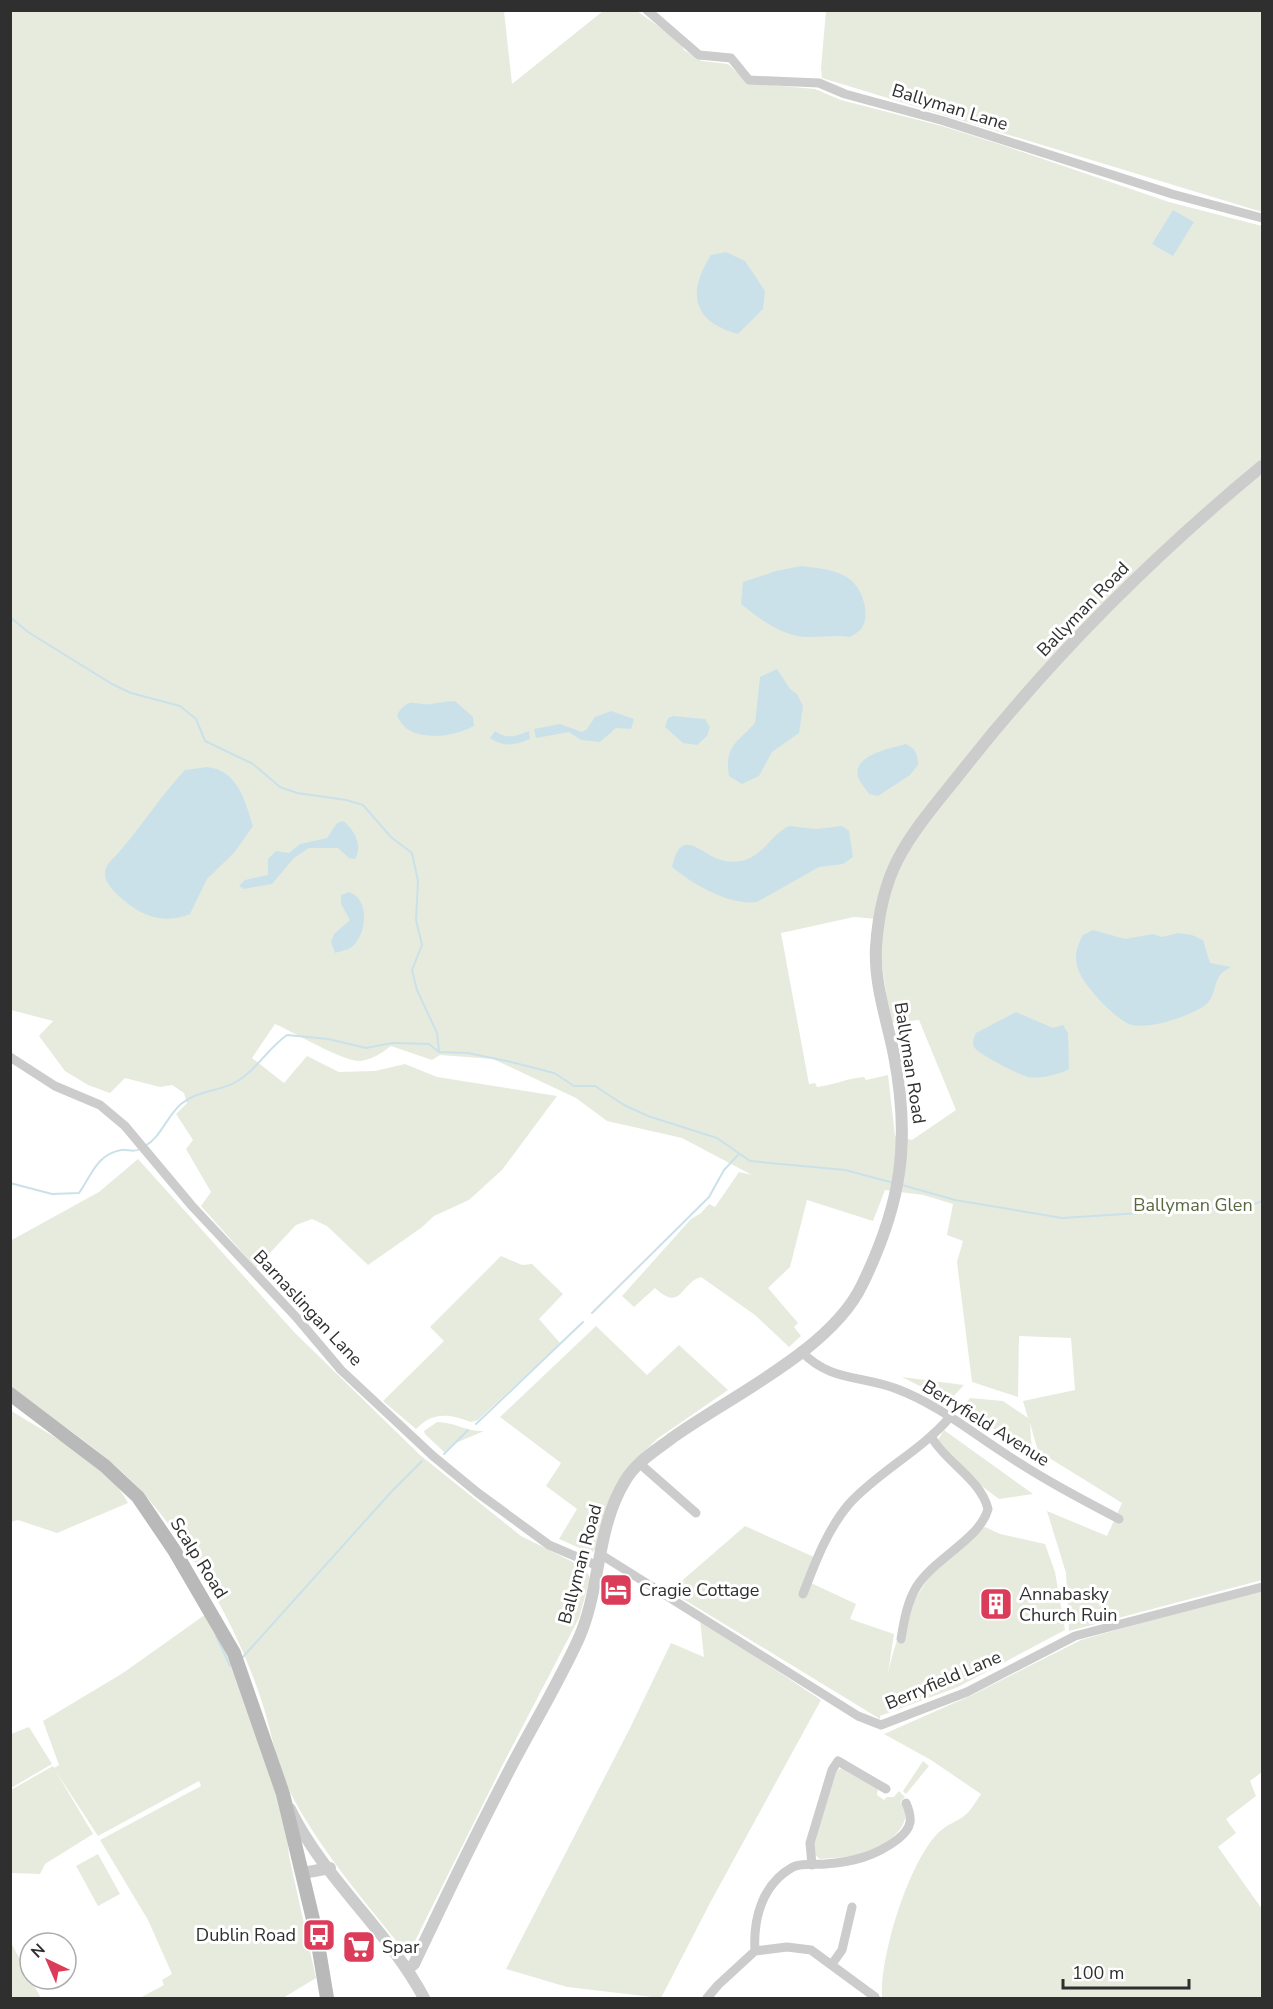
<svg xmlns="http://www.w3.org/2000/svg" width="1273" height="2009" viewBox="0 0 1273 2009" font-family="'Nunito Sans',sans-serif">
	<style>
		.green { fill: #e6ebde; fill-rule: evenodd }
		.water { fill: #cbe1ea }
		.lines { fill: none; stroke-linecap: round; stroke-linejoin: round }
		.stream { stroke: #cbe1ea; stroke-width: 2 }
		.minor { stroke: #ccc; stroke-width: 9 }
		.tertiary { stroke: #ccc; stroke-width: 12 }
		.secondary { stroke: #b9b9b9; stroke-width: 14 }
		.labels { text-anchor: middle; stroke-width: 6; stroke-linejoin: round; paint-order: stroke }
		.street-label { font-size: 18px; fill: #2f2f2f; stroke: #fff }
		.park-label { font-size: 18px; fill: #57683f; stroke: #fff }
		.poi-label { font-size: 18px; fill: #2f2f2f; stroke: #fff; text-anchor: start }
	</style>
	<rect width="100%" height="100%" fill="#fff"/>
	<path class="green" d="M 11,11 L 504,11 L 512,84 L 603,11 L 637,11 L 679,41 L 684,50 L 702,61 L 728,64 L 748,83 L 815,89 L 841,100 L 942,126 L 1002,145 L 1169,202 L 1262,226 L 1262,1580 L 1069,1631 L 1066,1573 L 1047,1511 L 1107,1536 L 1122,1503 L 1038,1451 L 1030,1423 L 1032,1454 L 962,1408 L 970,1398 L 1003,1401 L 1028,1418 L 1023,1401 L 1075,1390 L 1071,1338 L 1019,1336 L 1018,1397 L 972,1382 L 957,1262 L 963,1241 L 947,1235 L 953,1204 L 923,1195 L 885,1190 L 873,1221 L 807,1200 L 790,1267 L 768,1288 L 798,1323 L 794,1327 L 801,1336 L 789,1347 L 755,1315 L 701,1277 C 680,1283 682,1313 655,1288 L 634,1307 L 622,1296 L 691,1219 L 701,1213 L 709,1204 L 715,1207 L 739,1172 L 752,1175 L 682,1138 L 607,1121 L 576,1098 L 493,1059 L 440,1055 L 432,1060 L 391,1046 C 382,1053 373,1059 361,1061 C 345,1063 292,1031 275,1024 L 252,1058 L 284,1083 L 307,1056 L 339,1072 L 375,1071 L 405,1064 L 437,1077 L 557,1096 L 502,1170 L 469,1200 L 434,1216 L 421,1228 L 368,1265 L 327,1226 L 312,1219 L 296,1225 L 256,1268 L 201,1206 L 211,1192 L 186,1149 L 193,1140 L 176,1114 L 187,1103 L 184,1093 L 172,1085 L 160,1087 L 125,1078 L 110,1093 L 88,1085 L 65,1071 L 39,1036 L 53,1021 L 11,1010 ZM 854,917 L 876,919 L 890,1023 L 919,1020 L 956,1110 L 912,1140 L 895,1136 L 888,1075 L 866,1080 L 864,1077 C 848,1078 834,1085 817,1087 L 815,1083 L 809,1084 L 781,933 Z
		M 826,11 L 1262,11 L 1262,212 L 822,78 L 821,68 Z
		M 138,1159 L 295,1333 L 420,1455 L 521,1536 L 585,1568 L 590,1578 L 579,1618 L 503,1764 L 412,1947 L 403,1949 C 364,1901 317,1846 289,1790 C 276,1763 271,1729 261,1699 C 238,1629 194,1551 145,1495 C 107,1452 55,1422 11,1387 L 10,1241 L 99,1192 Z
		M 501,1256 L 522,1265 L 532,1264 L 563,1294 L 539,1319 L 560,1343 L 478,1420 L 471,1422 C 450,1414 433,1411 416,1429 L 383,1401 L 444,1341 L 430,1327 Z
		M 596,1326 L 647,1375 L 679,1345 L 728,1390 L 657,1439 L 626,1470 L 595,1550 L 591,1553 L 559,1539 L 577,1509 L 546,1486 L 561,1463 L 500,1417 Z
		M 902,1377 L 964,1385 L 949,1401 Z
		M 10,1410 C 47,1434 108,1462 128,1503 L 57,1533 L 18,1520 L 11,1522 Z
		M 437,1422 C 454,1422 467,1432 484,1431 L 458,1442 L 444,1452 L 425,1434 L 424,1431 Z
		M 944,1430 L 1033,1494 L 999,1499 L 979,1484 L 938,1440 Z
		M 745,1526 L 814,1557 L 811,1583 L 856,1604 L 850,1619 L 894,1634 L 888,1673 C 903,1608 929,1563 985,1527 L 1000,1534 L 1045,1544 L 1055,1572 L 1065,1630 L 958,1687 L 880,1716 L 880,1719 L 670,1591 Z
		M 1262,1589 L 1262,1772 L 1250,1781 L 1256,1796 L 1226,1819 L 1236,1833 L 1218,1847 L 1262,1909 L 1262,1998 L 882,1998 C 880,1955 908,1865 937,1834 C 944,1826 956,1822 964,1816 C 971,1811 976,1801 981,1794 L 931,1760 L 884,1734 L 972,1695 L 1081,1640 Z
		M 206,1614 L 226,1648 L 285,1817 L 289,1856 L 316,1978 L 283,1998 L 140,1998 L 164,1985 L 162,1980 L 172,1974 L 148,1920 L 100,1840 L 201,1786 L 199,1781 L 98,1836 L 55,1770 L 93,1834 L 45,1864 L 40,1874 L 11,1873 L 11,1790 L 53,1766 L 54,1768 L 59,1765 L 43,1721 L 123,1673 Z
		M 700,1620 L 821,1700 L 710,1903 L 661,1998 L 567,1987 L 506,1969 L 630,1728 L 671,1643 L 704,1657 Z
		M 29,1727 L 52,1764 L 11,1788 L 11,1734 Z
		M 923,1761 L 929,1766 L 906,1794 L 903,1791 Z
		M 844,1767 L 878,1788 L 877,1795 L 884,1800 L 887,1797 L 894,1797 L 899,1791 L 905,1797 L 900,1802 C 920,1826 878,1850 858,1855 C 846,1857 833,1858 820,1859 L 814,1854 L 813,1845 L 836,1771 Z
		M 98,1854 L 120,1894 L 98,1906 L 76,1866 Z
		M 10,1941 L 41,1998 L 11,1998 Z"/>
	<path class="water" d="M 1173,210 L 1194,222 L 1173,256 L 1152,244 Z
		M 726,252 L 745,261 L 765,291 L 763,309 L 738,334 C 692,322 687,292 711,255 Z
		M 801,566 C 818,568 837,569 851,580 C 863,590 871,616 861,629 C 859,632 853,635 850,637 C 832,634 811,640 793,635 C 774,630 756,616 741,604 L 743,582 L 776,571 Z
		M 777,669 L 790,689 L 797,694 L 803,706 L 799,733 L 772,752 L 759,776 L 742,784 L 729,776 C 724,746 737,743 755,723 L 760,677 Z
		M 455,701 L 473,717 L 474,726 C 452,738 407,744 397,715 C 409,695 415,706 431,704 C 439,703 447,701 455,701 Z
		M 611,711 L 634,719 L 631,729 L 616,728 L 600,742 L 581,740 L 569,732 L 536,738 L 534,729 L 560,724 L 582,732 L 587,729 L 595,717 Z
		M 673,716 L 705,719 L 710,727 L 707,736 L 697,745 L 683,743 L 665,727 L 668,718 Z
		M 495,731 C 509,740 515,736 529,731 L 530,739 C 514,745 505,748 490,738 Z
		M 906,744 C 916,749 918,754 918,765 L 910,775 L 878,796 L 869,794 C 866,789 860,783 858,777 C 852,754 893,748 906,744 Z
		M 207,767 C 238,770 245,801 253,826 L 234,853 L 207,879 L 190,914 C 172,922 152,920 134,908 C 125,902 105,886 105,875 C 104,865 113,859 119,852 C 142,826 161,795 185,770 Z
		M 343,821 C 355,830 363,846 355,859 L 349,858 L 338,848 L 309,848 L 294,858 L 272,884 L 244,889 L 239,886 L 245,880 L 268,875 L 268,859 L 276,851 L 289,853 L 300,844 L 327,838 L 337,823 Z
		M 789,826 L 816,829 L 842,826 L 849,831 L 853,857 L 843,864 L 819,867 L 757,902 C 730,906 692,884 672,867 C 681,825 701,854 721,860 C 728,862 738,862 745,860 C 764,854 771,835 789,826 Z
		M 349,892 C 370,899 367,933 353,946 C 349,950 341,951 335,953 L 331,942 L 334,934 L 350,920 L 341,904 L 341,895 Z
		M 1093,930 L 1125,939 L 1153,934 L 1162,937 L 1178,933 L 1192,935 L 1203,940 L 1210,963 L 1231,967 C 1228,969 1222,972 1220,975 C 1213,985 1216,998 1203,1007 C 1185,1017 1153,1029 1132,1025 C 1117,1022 1079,981 1077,966 C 1074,954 1078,944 1083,935 Z
		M 1016,1012 L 1053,1028 L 1063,1025 L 1068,1033 L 1069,1069 C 1058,1075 1040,1079 1028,1077 C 1019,1075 978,1054 974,1047 C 972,1042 974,1037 976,1033 Z"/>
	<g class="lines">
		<path class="stream" d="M 10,617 L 28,632 L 112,684 L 131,693 L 180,706 L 196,719 L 205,741 L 253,764 L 280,787 L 297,793 L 346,800 L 363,805 L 391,837 L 412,853 L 418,881 L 416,920 L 422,945 L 412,970 L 417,990 L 437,1033 L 439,1051
			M 145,1146 C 161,1137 167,1116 181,1104 C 198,1090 218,1092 236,1082 C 256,1071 267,1049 287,1035 L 328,1039 L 366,1048 L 392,1043 L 429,1044 L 439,1052 L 468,1053 L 511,1062 L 554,1073 L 574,1086 L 595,1086 L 624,1105 L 648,1116 L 717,1138 L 750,1161 L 845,1170 L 894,1183
			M 10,1183 L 52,1194 L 79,1193 C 92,1175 96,1155 121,1150 C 128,1149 133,1153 140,1149
			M 902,1185 L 955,1200 L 1062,1218 L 1250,1206 L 1262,1201
			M 592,1313 L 709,1197 L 724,1170 L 739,1154
			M 476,1424 L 583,1322
			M 444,1454 L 468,1430
			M 216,1636 L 230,1666
			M 242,1658 L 392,1491 L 422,1461"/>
		<path class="minor" d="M 647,10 L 699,55 L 731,58 L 749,80 L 819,83 L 845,94 L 944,121 L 1172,194 L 1262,218
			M 10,1057 L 55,1086 L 100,1105 L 125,1126 L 192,1206 L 297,1318 L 341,1370 L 433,1456 L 478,1493 L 549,1545 L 598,1566
			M 801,1351 C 830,1382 861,1375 897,1389 C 937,1404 971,1432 1007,1455 C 1043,1479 1081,1499 1119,1519
			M 639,1463 L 696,1513
			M 600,1554 L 858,1716 L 881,1725 L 967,1692 L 1075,1636 L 1262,1587
			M 803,1594 C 815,1563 827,1530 849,1504 C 879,1471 921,1451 950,1417
			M 901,1639 C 904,1621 907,1602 917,1586 C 936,1557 980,1539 988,1509 C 981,1480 947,1463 932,1438
			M 812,1865 L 810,1843 L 832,1770 L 838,1761 L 886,1789
			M 755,1951 C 753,1919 762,1884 793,1867 C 801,1863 815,1865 825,1864 C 853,1862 876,1856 898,1839 C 912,1828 913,1819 906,1803
			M 832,1964 L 842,1950 L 852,1907
			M 707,1998 L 718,1985 L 755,1951 L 787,1947 L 811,1950 L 875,1997"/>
		<path class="tertiary" d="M 290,1809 C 324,1879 388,1930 424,1998
			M 303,1873 L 330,1868
			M 408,1969 L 414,1964 C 445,1898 477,1832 511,1767 C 533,1725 559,1682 579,1638 C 601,1588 596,1528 625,1481 C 636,1462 655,1451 672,1438 C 729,1397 831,1350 862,1285 C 901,1205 911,1143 894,1055 C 887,1020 874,984 876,947 C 878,917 884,886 898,859 C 914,828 940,799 962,771 C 1050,659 1153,556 1262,466"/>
		<path class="secondary" d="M 10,1394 L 105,1466 L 138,1497 L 174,1550 L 234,1653 L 283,1794 L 316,1932 L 327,1998"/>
	</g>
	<defs>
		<g id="hotel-square" transform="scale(1.725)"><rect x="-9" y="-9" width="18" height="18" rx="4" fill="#db3c59" stroke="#fff"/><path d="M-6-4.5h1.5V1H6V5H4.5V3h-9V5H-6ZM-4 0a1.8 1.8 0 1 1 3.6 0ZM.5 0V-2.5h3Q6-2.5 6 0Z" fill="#fff"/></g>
		<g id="building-square" transform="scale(1.725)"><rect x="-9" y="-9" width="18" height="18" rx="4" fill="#db3c59" stroke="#fff"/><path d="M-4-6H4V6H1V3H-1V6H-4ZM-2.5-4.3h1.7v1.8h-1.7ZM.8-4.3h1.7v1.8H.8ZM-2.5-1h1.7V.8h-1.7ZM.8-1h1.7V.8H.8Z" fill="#fff"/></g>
		<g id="bus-square" transform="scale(1.725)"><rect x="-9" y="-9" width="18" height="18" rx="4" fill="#db3c59" stroke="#fff"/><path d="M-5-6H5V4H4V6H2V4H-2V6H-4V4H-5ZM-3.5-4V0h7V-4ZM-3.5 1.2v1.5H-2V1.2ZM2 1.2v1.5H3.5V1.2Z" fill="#fff"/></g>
		<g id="supermarket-square" transform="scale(1.725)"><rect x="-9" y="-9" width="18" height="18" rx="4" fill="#db3c59" stroke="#fff"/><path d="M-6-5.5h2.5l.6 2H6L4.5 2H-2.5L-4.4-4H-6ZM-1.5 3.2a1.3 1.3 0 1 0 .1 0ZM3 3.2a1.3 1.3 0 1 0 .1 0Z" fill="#fff"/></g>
	</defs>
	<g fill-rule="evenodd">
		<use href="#hotel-square" x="616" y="1590"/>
		<use href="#building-square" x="996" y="1604"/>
		<use href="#bus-square" x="319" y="1935"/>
		<use href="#supermarket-square" x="359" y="1947"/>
	</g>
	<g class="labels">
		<g class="street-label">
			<text transform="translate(950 107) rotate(17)" y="6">Ballyman Lane</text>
			<text transform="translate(1083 609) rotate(-46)" y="6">Ballyman Road</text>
			<text transform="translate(910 1063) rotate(81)" y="6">Ballyman Road</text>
			<text transform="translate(308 1308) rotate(47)" y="6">Barnaslingan Lane</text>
			<text transform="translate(986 1423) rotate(32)" y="6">Berryfield Avenue</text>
			<text transform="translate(199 1558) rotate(58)" y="6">Scalp Road</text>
			<text transform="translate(580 1564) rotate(-75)" y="6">Ballyman Road</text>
			<text transform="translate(943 1680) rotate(-23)" y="6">Berryfield Lane</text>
		</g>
		<g class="park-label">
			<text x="1193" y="1211">Ballyman Glen</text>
		</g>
		<g class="poi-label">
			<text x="639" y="1596">Cragie Cottage</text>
			<text x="1019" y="1600">Annabasky<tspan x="1019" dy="21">Church Ruin</tspan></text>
			<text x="296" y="1941" text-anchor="end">Dublin Road</text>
			<text x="382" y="1953">Spar</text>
		</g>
	</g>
	<rect width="1273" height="2009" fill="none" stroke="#2f2f2f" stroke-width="24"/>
	<g transform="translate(48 1961) rotate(316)"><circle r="28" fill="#ffffff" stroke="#acacac" stroke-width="1.5"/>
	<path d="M0-4.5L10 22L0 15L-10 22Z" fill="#db3c59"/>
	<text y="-9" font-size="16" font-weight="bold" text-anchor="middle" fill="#2f2f2f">N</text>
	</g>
	<path d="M1063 1979v9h126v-9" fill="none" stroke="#2f2f2f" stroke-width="3"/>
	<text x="1072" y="1979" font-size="18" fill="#2f2f2f" stroke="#ffffff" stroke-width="4.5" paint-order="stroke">100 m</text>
</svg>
